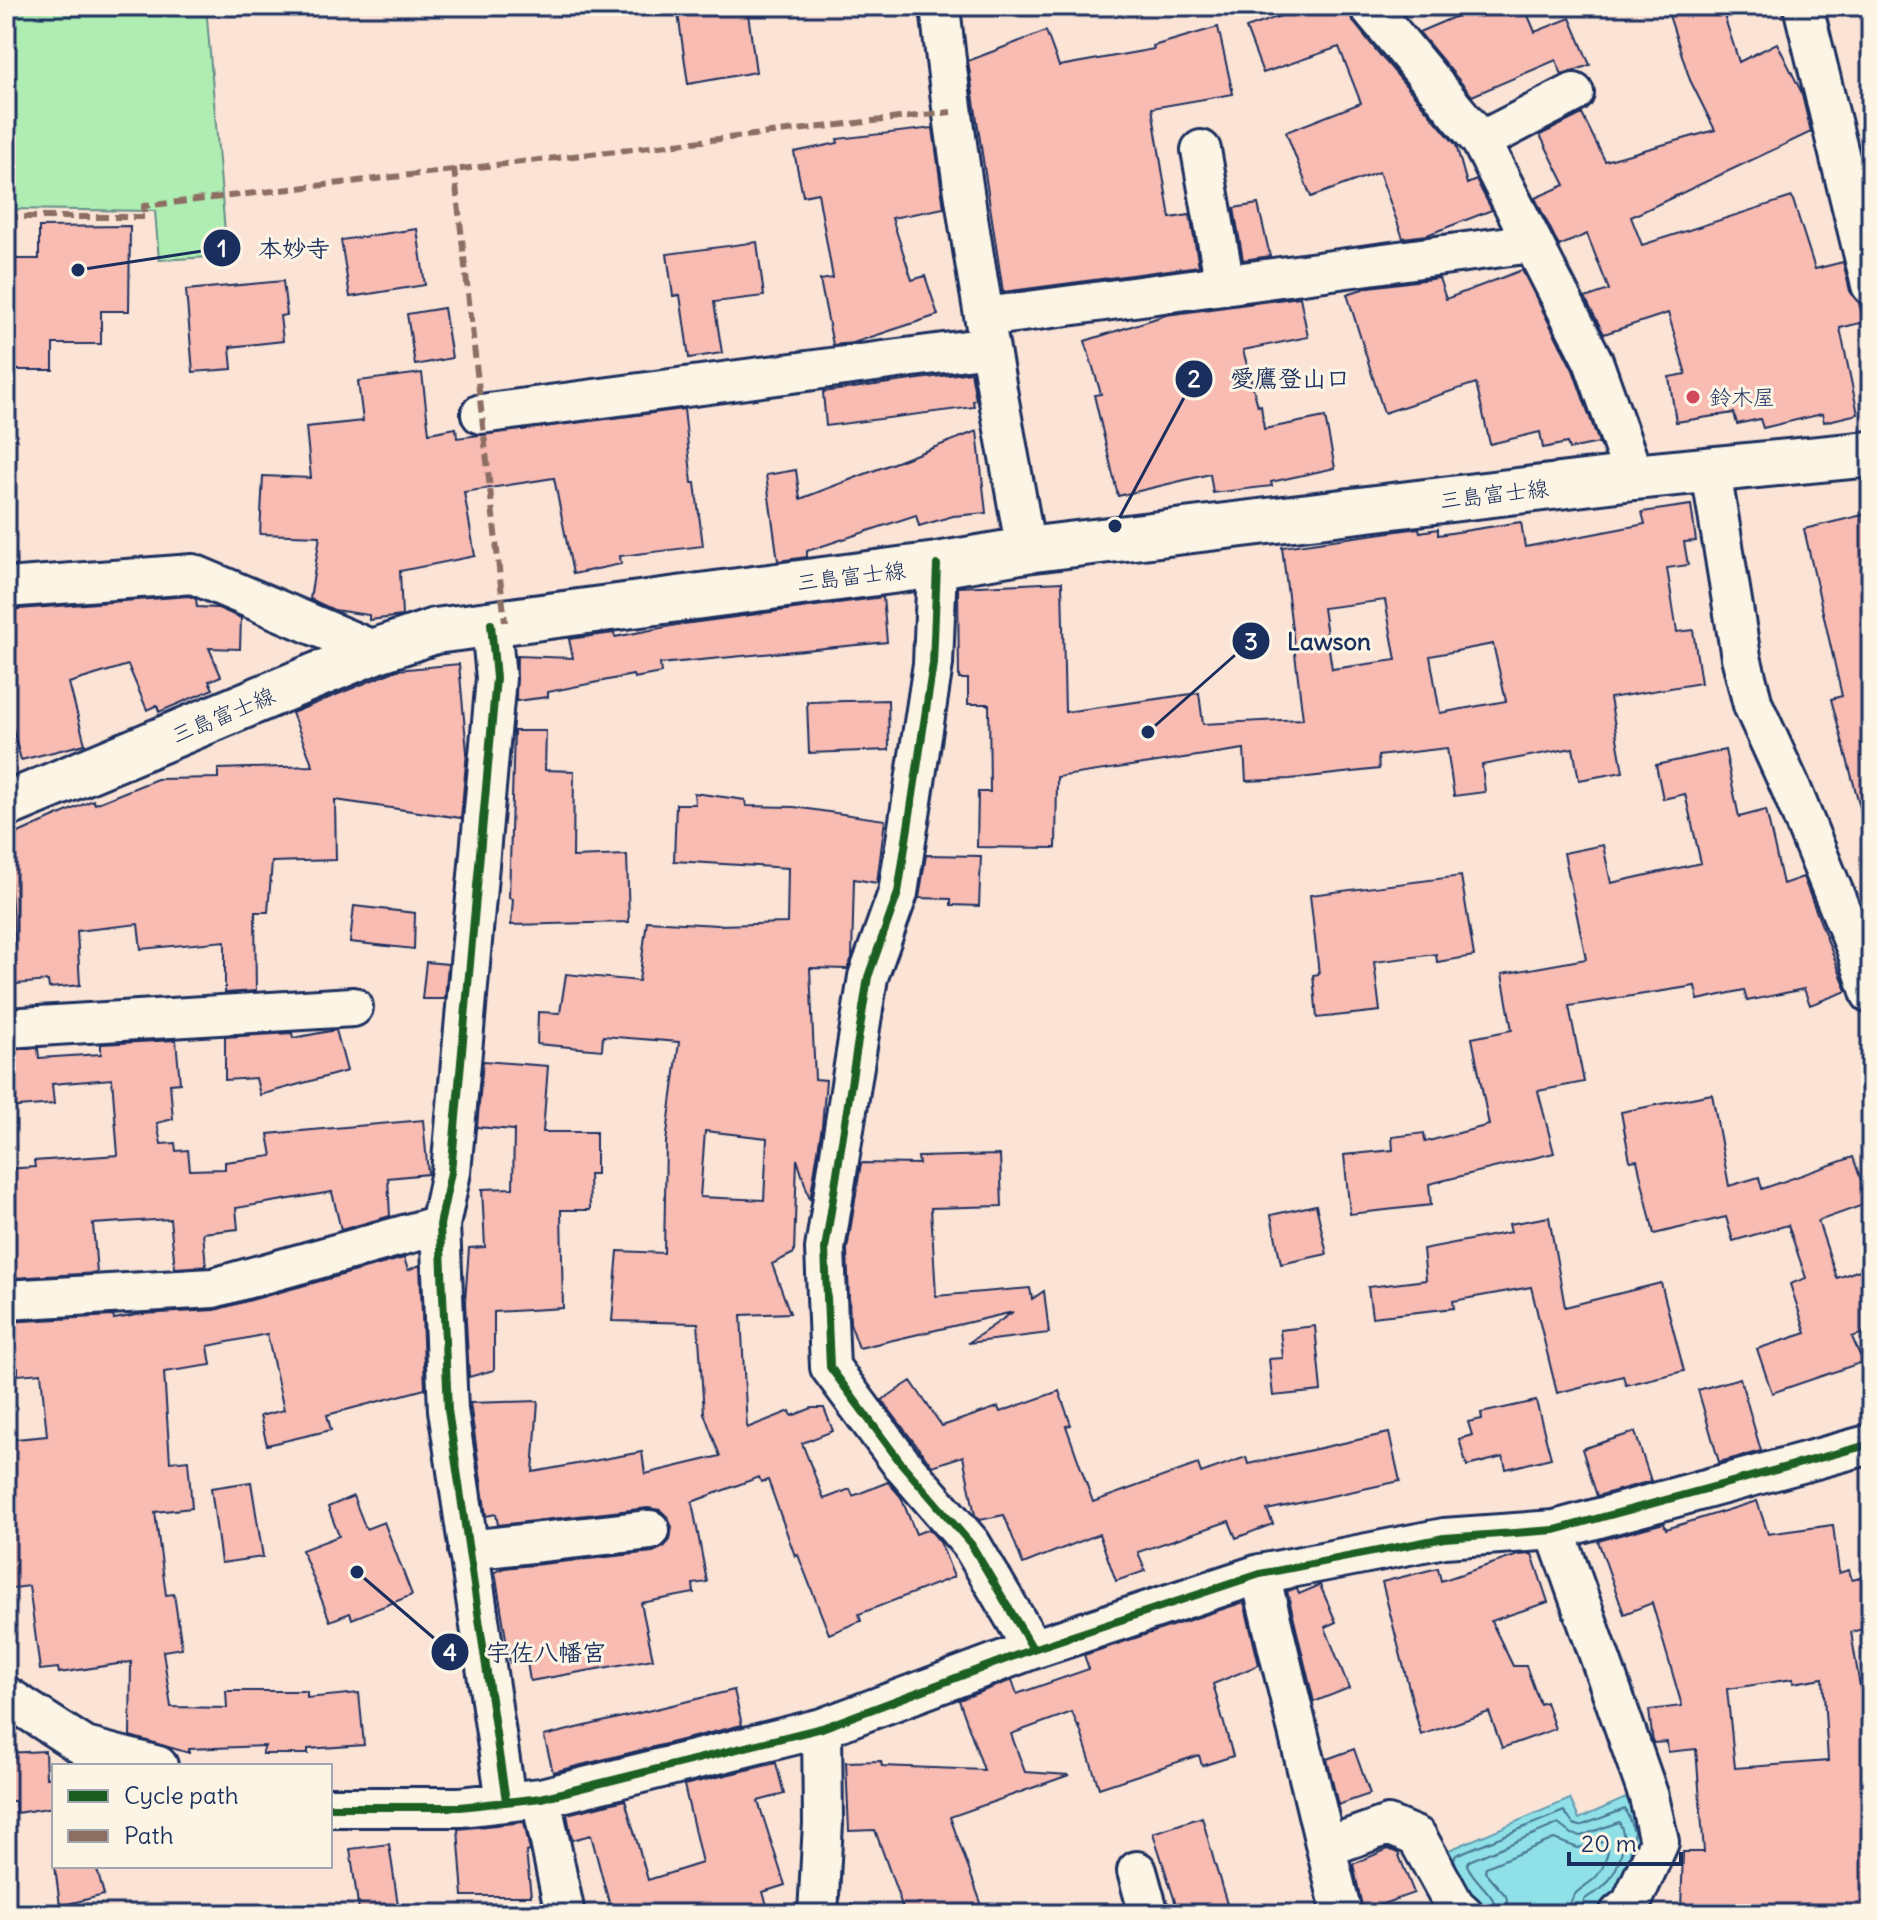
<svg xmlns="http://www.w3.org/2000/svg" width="1877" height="1920" viewBox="0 0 1877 1920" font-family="Delius,'Klee One',sans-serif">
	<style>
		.green { fill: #afedb3; stroke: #658e88; stroke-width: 2 }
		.water { fill: #8fe1e7; stroke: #619ab0; stroke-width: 2 }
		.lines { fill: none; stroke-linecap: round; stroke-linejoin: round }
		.shore { stroke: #497695; stroke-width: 2 }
		.building { fill: #f8bcb3; stroke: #1b2f5e; stroke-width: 2; fill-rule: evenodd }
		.street-casing { stroke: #1b2f5e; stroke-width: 44 }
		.primary-casing { stroke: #1b2f5e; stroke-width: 50 }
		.street { stroke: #fcf5e5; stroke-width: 38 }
		.primary { stroke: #fcf5e5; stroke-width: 44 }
		.quiet { stroke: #8d6e63; stroke-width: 6; stroke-dasharray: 12 6; stroke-linecap: butt }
		.cycleway-casing { stroke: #fcf5e5; stroke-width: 13 }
		.cycleway { stroke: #1b5e20; stroke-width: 8 }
		.poi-dot { fill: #d1495b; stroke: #fcf5e5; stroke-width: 3 }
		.labels { text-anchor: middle; stroke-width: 6; stroke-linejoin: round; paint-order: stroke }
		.poi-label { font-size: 22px; fill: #1b2f5e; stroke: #fcf5e5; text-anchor: start }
		.street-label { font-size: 22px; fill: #1b2f5e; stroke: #fcf5e5 }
		.leader { fill: none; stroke: #1b2f5e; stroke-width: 3 }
		.callout-dot { fill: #1b2f5e; stroke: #fcf5e5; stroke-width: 3 }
		.mark-label { font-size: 24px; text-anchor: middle; font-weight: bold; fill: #fff }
		.callout-label { font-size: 24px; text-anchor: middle; font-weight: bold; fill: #1b2f5e; stroke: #fcf5e5; stroke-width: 6; stroke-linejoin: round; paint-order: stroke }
	</style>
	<rect width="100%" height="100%" fill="#fbe4d6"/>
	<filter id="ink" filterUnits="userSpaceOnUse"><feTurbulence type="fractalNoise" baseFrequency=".0125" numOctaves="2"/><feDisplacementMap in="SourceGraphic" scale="16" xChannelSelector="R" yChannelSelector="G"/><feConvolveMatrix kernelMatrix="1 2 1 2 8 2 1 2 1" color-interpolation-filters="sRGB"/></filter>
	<g filter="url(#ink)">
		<path class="green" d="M 6,6 L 206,6 L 227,256 L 159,260 L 155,211 L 6,209 Z"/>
		<path class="water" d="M 1630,1796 L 1642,1830 L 1636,1867 L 1616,1901 L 1593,1914 L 1484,1914 L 1457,1887 L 1442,1853 L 1570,1799 L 1579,1819 Z"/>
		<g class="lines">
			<path class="shore" d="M 1456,1865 L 1454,1859 L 1456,1855 L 1564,1811 L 1573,1824 L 1580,1826 L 1625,1809 L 1634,1831 L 1630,1855
				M 1498,1914 C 1496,1894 1475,1883 1467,1865 L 1469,1861 L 1558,1824 L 1571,1834 L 1581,1836 L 1619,1822 C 1630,1840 1617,1876 1601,1889 C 1595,1893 1589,1895 1584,1900 L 1581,1914
				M 1510,1914 L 1506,1896 L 1485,1872 L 1486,1867 L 1554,1839 L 1578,1848 L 1607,1841 L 1609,1844 C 1608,1856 1603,1871 1594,1879 C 1579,1892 1570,1891 1569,1914"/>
		</g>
		<path class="building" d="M 677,6 L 747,6 L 756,72 L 688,84 Z
			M 1309,6 L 1348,6 L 1352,20 L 1376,50 L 1456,145 L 1467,184 L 1476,180 L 1492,210 L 1427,235 L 1403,238 L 1379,172 L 1311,197 L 1286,132 L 1361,103 L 1339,47 L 1263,73 L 1246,28 Z
			M 1480,6 L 1524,6 L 1535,32 L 1570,18 L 1590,65 L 1562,75 L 1556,60 L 1472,96 L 1419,32 Z
			M 1666,6 L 1721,6 L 1739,62 L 1777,43 L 1801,91 L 1811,132 L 1631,217 L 1642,245 L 1792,197 L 1815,269 L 1843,262 L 1850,291 L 1859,303 L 1864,322 L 1840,328 L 1858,414 L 1824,422 L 1822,414 L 1763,428 L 1760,419 L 1737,424 L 1734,413 L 1676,422 L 1669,377 L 1686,374 L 1668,313 L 1604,334 L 1585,298 L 1609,290 L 1587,234 L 1559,246 L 1535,198 L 1565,185 L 1540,135 L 1582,114 L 1605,161 L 1715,130 L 1690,80 Z
			M 1218,27 L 1233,94 L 1152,108 L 1170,218 L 1190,215 L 1199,266 L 1003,292 L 968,61 L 1046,31 L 1059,66 L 1154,49 L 1153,46 Z
			M 933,128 L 944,208 L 892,218 L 912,280 L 925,276 L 938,315 L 853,343 L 833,345 L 820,280 L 833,278 L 818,193 L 803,196 L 794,152 L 838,143 L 837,139 Z
			M 1258,204 L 1270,256 L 1243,260 L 1234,208 Z
			M 130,226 L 129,311 L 101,311 L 101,344 L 53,344 L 53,370 L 6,370 L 6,275 L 9,275 L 9,259 L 39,259 L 39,227 Z
			M 417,229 L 425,285 L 350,297 L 341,240 Z
			M 757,242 L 764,296 L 714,302 L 722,353 L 689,358 L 680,295 L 673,296 L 667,254 Z
			M 1522,270 L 1573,370 L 1599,443 L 1569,449 L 1567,443 L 1543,448 L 1540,432 L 1490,444 L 1476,383 L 1384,413 L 1347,294 L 1369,287 L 1439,278 L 1446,299 Z
			M 283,281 L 287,315 L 280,316 L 283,341 L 230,347 L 232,369 L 193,372 L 186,290 Z
			M 1300,297 L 1308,337 L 1243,350 L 1258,406 L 1261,405 L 1264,429 L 1325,417 L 1335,468 L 1271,482 L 1272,486 L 1213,493 L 1210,474 L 1118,496 L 1094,395 L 1101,394 L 1085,341 L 1166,315 Z
			M 444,308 L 452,358 L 415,365 L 407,314 Z
			M 971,372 L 976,400 L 973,401 L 974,407 L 826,426 L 823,392 Z
			M 422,373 L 429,433 L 456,428 L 457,438 L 684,409 L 692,483 L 695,483 L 703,546 L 620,556 L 621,564 L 573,574 L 554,478 L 464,492 L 475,556 L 400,571 L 402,616 L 369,620 L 369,615 L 334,610 L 310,599 L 320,536 L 260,534 L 263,476 L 311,478 L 306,427 L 363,421 L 358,381 Z
			M 977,431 L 986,513 L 953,516 L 919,526 L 916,515 L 807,551 L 807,557 L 778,561 L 766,475 L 796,470 L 800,499 Z
			M 1691,505 L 1696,541 L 1684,542 L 1688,565 L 1667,568 L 1677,632 L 1693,630 L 1701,683 L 1610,698 L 1623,772 L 1579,780 L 1573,748 L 1482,765 L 1485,792 L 1454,796 L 1447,748 L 1378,756 L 1379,769 L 1290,779 L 1246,781 L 1244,749 L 1057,777 L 1056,848 L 977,847 L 978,792 L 990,792 L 989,704 L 968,704 L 968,679 L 959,679 L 958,587 L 1062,582 L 1065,712 L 1199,693 L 1203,724 L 1303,719 L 1282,547 L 1419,528 L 1420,532 L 1438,529 L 1438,535 L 1521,522 L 1525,547 L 1645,524 L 1642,512 ZM 1385,600 L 1396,660 L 1332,669 L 1323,608 ZM 1493,644 L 1506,701 L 1440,713 L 1430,656 Z
			M 1871,513 L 1871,809 L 1861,811 L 1831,699 L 1842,696 L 1804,529 Z
			M 189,596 L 196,599 L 197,607 L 218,608 L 241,618 L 240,649 L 209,648 L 221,676 L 209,681 L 213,689 L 159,712 L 157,705 L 147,710 L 128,665 L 69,683 L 85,744 L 21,760 L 6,702 L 6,610 Z
			M 883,597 L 887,642 L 660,664 L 661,673 L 634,678 L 633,675 L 548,692 L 548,697 L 516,701 L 517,656 L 573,658 L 569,639 L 614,633 L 615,637 L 676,625 Z
			M 459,664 L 467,752 L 461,818 L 335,800 L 336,860 L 272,862 L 268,912 L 255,912 L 256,991 L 225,993 L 225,941 L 141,949 L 138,924 L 77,931 L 80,985 L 49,988 L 48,981 L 6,985 L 6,947 L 15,946 L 7,838 L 93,800 L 95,804 L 157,779 L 218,778 L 218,769 L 313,766 L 292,713 L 397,670 Z
			M 888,700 L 889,750 L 809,753 L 807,702 Z
			M 514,731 L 546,731 L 545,770 L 574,771 L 573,857 L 627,855 L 629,922 L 511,925 L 513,899 L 509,898 Z
			M 1725,750 L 1739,817 L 1766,810 L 1783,884 L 1803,877 L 1847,991 L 1810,1005 L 1804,989 L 1747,1001 L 1744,990 L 1698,1000 L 1695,986 L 1569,1006 L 1584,1082 L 1538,1091 L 1554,1153 L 1429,1184 L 1431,1205 L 1350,1214 L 1344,1155 L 1393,1150 L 1392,1137 L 1424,1133 L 1425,1142 L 1489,1125 L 1472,1038 L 1512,1030 L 1502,974 L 1586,959 L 1564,853 L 1603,845 L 1611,883 L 1701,863 L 1685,794 L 1663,799 L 1656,765 Z
			M 694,793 L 745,800 L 746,806 L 794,807 L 885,820 L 877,883 L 854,879 L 852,958 L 847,969 L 810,968 L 815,1079 L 826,1080 L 822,1126 L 810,1200 L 797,1159 L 794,1253 L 772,1264 L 790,1313 L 741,1315 L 747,1428 L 790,1411 L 792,1416 L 812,1408 L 824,1408 L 833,1431 L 802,1443 L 824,1499 L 850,1489 L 853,1496 L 888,1482 L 901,1497 L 916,1534 L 929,1529 L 940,1542 L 954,1577 L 859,1614 L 861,1621 L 829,1634 L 798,1555 L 795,1556 L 768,1480 L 761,1482 L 759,1477 L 692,1502 L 707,1582 L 693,1584 L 694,1593 L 641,1603 L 653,1659 L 530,1681 L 527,1662 L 510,1663 L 495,1572 L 505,1568 L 653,1552 L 664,1547 L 670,1540 L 672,1527 L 667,1516 L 660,1510 L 648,1508 L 498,1525 L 496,1514 L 486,1516 L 470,1403 L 538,1401 L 533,1472 L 642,1452 L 645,1474 L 720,1456 L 704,1413 L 698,1323 L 612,1321 L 618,1251 L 664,1253 L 666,1142 L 679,1042 L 603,1036 L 602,1050 L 537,1044 L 538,1012 L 560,1013 L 566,974 L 639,981 L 647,921 L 718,925 L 787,923 L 788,868 L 674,861 L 676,804 L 695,804 ZM 705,1131 L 767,1138 L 764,1200 L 700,1197 Z
			M 926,855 L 981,856 L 979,906 L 951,905 L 951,899 L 919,898 Z
			M 1461,876 L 1474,956 L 1437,962 L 1436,954 L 1374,962 L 1380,1011 L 1317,1018 L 1313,975 L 1319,974 L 1310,895 Z
			M 354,906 L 415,913 L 414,949 L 350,942 Z
			M 426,962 L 448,964 L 445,999 L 422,999 Z
			M 336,1030 L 347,1071 L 260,1095 L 256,1078 L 225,1080 L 225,1037 L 292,1033 L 293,1038 Z
			M 176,1040 L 180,1083 L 170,1084 L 173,1119 L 157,1123 L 161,1144 L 175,1143 L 176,1151 L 188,1150 L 190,1170 L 225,1169 L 225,1162 L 272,1156 L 268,1134 L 423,1120 L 428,1174 L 388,1178 L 390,1216 L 341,1230 L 332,1192 L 236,1208 L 238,1229 L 203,1233 L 206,1266 L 175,1268 L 170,1219 L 93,1224 L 97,1273 L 13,1278 L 6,1229 L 6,1169 L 35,1167 L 34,1161 L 118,1155 L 112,1079 L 52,1084 L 54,1104 L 6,1108 L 6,1050 L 38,1048 L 39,1058 L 101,1054 L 101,1044 Z
			M 483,1061 L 548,1066 L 543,1132 L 596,1132 L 596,1174 L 589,1174 L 590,1210 L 561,1210 L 563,1308 L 494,1312 L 494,1370 L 469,1377 L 465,1302 L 469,1248 L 485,1247 L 482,1189 L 513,1188 L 514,1130 L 477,1127 Z
			M 1712,1094 L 1729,1186 L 1759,1177 L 1762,1189 L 1853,1157 L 1869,1203 L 1818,1221 L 1837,1278 L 1871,1266 L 1871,1330 L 1852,1337 L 1863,1362 L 1772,1393 L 1757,1349 L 1806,1333 L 1790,1284 L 1806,1278 L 1788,1225 L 1733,1241 L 1726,1217 L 1654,1234 L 1637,1160 L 1630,1161 L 1621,1112 Z
			M 1000,1155 L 1002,1206 L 931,1208 L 936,1296 L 1030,1288 L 1032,1299 L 1044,1291 L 1049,1333 L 968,1343 L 1013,1312 L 859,1348 L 850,1323 L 847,1250 L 861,1163 L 919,1164 L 918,1157 Z
			M 1316,1205 L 1327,1254 L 1281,1264 L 1271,1215 Z
			M 1549,1217 L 1565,1307 L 1661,1283 L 1684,1371 L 1626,1385 L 1623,1376 L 1557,1393 L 1531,1287 L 1453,1301 L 1454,1308 L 1372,1317 L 1368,1287 L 1426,1280 L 1423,1249 L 1511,1232 L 1509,1224 Z
			M 404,1258 L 408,1270 L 420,1265 L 425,1389 L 327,1415 L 331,1430 L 267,1445 L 260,1416 L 284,1410 L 267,1334 L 208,1346 L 211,1365 L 164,1372 L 170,1462 L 188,1460 L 192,1508 L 155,1512 L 166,1595 L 174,1594 L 182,1648 L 163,1651 L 171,1707 L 227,1708 L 226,1691 L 307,1691 L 307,1698 L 359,1693 L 364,1745 L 308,1749 L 308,1754 L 262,1754 L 265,1746 L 189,1749 L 189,1753 L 130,1736 L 131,1662 L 59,1673 L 58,1668 L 40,1670 L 29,1586 L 6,1589 L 6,1440 L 47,1436 L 41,1373 L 18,1375 L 18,1368 L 8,1369 L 6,1322 L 113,1316 L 114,1319 L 142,1314 L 215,1310 Z
			M 1315,1326 L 1321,1391 L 1273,1396 L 1269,1359 L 1283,1358 L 1280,1330 Z
			M 1740,1378 L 1761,1451 L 1719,1462 L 1698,1390 Z
			M 911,1381 L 942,1426 L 998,1407 L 1000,1412 L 1059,1391 L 1071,1425 L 1066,1426 L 1093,1502 L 1198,1464 L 1201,1473 L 1246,1457 L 1248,1464 L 1389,1433 L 1400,1481 L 1267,1510 L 1273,1524 L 1236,1538 L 1229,1521 L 1138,1552 L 1145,1571 L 1116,1581 L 1099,1534 L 1023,1564 L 1004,1515 L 980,1520 L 975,1515 L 963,1456 L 932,1466 L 882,1400 Z
			M 1536,1401 L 1551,1458 L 1506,1469 L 1503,1457 L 1467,1466 L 1459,1439 L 1472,1435 L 1468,1422 L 1482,1419 L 1481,1413 Z
			M 1635,1432 L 1651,1481 L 1597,1496 L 1582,1449 Z
			M 251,1482 L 263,1557 L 221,1563 L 211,1488 Z
			M 353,1496 L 366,1529 L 384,1522 L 412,1595 L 352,1619 L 350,1613 L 330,1621 L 302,1550 L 339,1536 L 328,1507 Z
			M 1757,1501 L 1768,1534 L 1833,1525 L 1839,1573 L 1849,1570 L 1852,1580 L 1871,1575 L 1871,1627 L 1851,1632 L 1862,1699 L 1871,1698 L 1871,1914 L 1681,1910 L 1683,1852 L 1704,1852 L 1696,1749 L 1668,1752 L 1667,1742 L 1653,1743 L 1649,1710 L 1682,1706 L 1652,1603 L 1624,1614 L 1598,1541 L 1664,1523 L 1666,1529 ZM 1823,1678 L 1828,1761 L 1735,1768 L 1727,1689 L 1793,1679 L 1793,1683 Z
			M 1532,1554 L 1548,1602 L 1491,1621 L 1513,1666 L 1526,1666 L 1540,1704 L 1546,1702 L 1555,1729 L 1502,1748 L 1489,1712 L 1421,1735 L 1382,1582 L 1438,1568 L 1441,1581 L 1518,1555 Z
			M 1320,1585 L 1336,1622 L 1325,1627 L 1349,1688 L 1314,1702 L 1287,1591 L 1297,1589 L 1299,1594 Z
			M 1244,1602 L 1259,1665 L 1213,1684 L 1233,1756 L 1202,1766 L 1199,1755 L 1099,1788 L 1079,1726 L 1078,1727 L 1072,1712 L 1011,1734 L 1025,1772 L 1069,1775 L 950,1817 L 985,1914 L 905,1914 L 875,1830 L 849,1831 L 846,1762 L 881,1761 L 882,1766 L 984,1770 L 959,1700 L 1012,1680 L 1017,1694 L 1089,1669 L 1084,1655 Z
			M 734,1690 L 742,1725 L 553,1772 L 544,1736 Z
			M 1354,1749 L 1370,1794 L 1338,1805 L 1327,1759 Z
			M 45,1751 L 46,1778 L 54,1777 L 54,1807 L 16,1813 L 15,1801 L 6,1801 L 6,1753 Z
			M 776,1763 L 784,1794 L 758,1801 L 785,1885 L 763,1892 L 767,1905 L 738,1914 L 612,1914 L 591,1835 L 572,1840 L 567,1814 L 625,1800 L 648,1880 L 702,1863 L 684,1785 Z
			M 1202,1817 L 1214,1861 L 1230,1914 L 1179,1914 L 1153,1833 Z
			M 524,1822 L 530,1851 L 526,1852 L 531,1896 L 463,1896 L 458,1829 Z
			M 389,1844 L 398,1905 L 359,1911 L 350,1849 Z
			M 1388,1849 L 1398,1853 L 1414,1893 L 1363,1911 L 1353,1864 Z
			M 55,1866 L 96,1866 L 104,1895 L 60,1906 Z"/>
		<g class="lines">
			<g class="street-casing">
				<path id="street" d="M 940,6 C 959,189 993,369 1026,550
					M 1369,6 L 1481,141 L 1593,361 L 1634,477
					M 1803,6 L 1871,285
					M 1481,141 L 1574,93
					M 1201,150 L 1225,285
					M 985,317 L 1532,243
					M 481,414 L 989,347
					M 1711,471 L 1741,657 L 1753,705 L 1790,786 L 1856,948 L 1871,994
					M 937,565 L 933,664 L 898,893 L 868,977 L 825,1249 L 830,1367 L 901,1463 L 971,1544 L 1033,1649
					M 6,588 L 193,574 L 375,651
					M 491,624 L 496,678 L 451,1172 L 440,1225 L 448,1410 L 506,1801
					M 6,1028 L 353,1007
					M 6,1300 L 213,1288 L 440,1225
					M 1555,1530 L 1649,1797 L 1659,1842 L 1631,1904 L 1619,1914
					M 468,1550 L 650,1530
					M 1260,1574 L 1342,1914
					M 6,1696 L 85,1747 L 158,1766
					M 541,1798 L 565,1914
					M 330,1807 L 460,1807 L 541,1798 L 822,1728 L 1033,1649 L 1260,1574 L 1444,1538 L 1555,1530 L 1871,1444
					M 1326,1847 L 1388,1825 L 1417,1837 L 1455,1906 L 1464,1914
					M 1137,1871 L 1149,1914
					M 818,1914 L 823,1823 L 822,1728"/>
			</g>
			<g class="primary-casing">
				<path id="primary" d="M 6,805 L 375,651 L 435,631 L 937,565 L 1026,550 L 1634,477 L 1871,454"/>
			</g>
			<use href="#street" class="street"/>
			<use href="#primary" class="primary"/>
			<path class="quiet" d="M 454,168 L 505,622
				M 6,217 L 145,217 L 144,206 L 951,112"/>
			<g class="cycleway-casing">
				<path id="cycleway" d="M 937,565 L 933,664 L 898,893 L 868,977 L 825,1249 L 830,1367 L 901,1463 L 971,1544 L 1033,1649
					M 491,624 L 496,678 L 451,1172 L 440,1225 L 448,1410 L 506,1801
					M 330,1807 L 460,1807 L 541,1798 L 822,1728 L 1033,1649 L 1260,1574 L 1444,1538 L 1555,1530 L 1871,1444"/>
			</g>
			<use href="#cycleway" class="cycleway"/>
		</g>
	</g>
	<circle class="poi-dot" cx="1693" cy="397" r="8"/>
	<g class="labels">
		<g class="poi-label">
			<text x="1709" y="405">鈴木屋</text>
		</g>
		<g class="street-label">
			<text transform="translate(1494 494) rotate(-7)" y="8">三島富士線</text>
			<text transform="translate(851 576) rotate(-7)" y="8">三島富士線</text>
			<text transform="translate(223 715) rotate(-23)" y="8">三島富士線</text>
		</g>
	</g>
	<path class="leader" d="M78 270L222 248M1115 526L1194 379M1148 732L1251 641M357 1572L450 1652"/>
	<g class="callout-dot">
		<circle cx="78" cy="270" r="8"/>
		<circle cx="1115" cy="526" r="8"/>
		<circle cx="1148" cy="732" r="8"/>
		<circle cx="357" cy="1572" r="8"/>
		<circle cx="222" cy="248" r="20"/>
		<circle cx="1194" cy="379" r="20"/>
		<circle cx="1251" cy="641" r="20"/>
		<circle cx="450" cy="1652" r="20"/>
	</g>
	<g class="mark-label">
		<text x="222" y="257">1</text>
		<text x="1194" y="387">2</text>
		<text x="1251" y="650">3</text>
		<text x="450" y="1661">4</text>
	</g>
	<g class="callout-label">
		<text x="294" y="257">本妙寺</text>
		<text x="1290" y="387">愛鷹登山口</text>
		<text x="1329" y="650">Lawson</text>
		<text x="546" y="1661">宇佐八幡宮</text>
	</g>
	<rect width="1877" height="1920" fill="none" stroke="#fcf5e5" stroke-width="32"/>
	<rect x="16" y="16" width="1845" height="1888" fill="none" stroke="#1b2f5e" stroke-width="3" filter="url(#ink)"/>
	<rect x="52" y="1764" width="280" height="104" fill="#fcf5e5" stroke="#a2a6af" stroke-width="2"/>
	<rect x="68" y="1790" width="40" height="12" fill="#1b5e20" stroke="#a2a6af" stroke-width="2"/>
	<text x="124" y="1804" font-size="24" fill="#1b2f5e">Cycle path</text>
	<rect x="68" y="1830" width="40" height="12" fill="#8d6e63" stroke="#a2a6af" stroke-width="2"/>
	<text x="124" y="1844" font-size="24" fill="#1b2f5e">Path</text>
	<path d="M1569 1852v12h112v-12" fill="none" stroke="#1b2f5e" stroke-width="4"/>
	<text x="1581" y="1852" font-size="24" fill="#1b2f5e" stroke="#fcf5e5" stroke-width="6" paint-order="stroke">20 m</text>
</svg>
